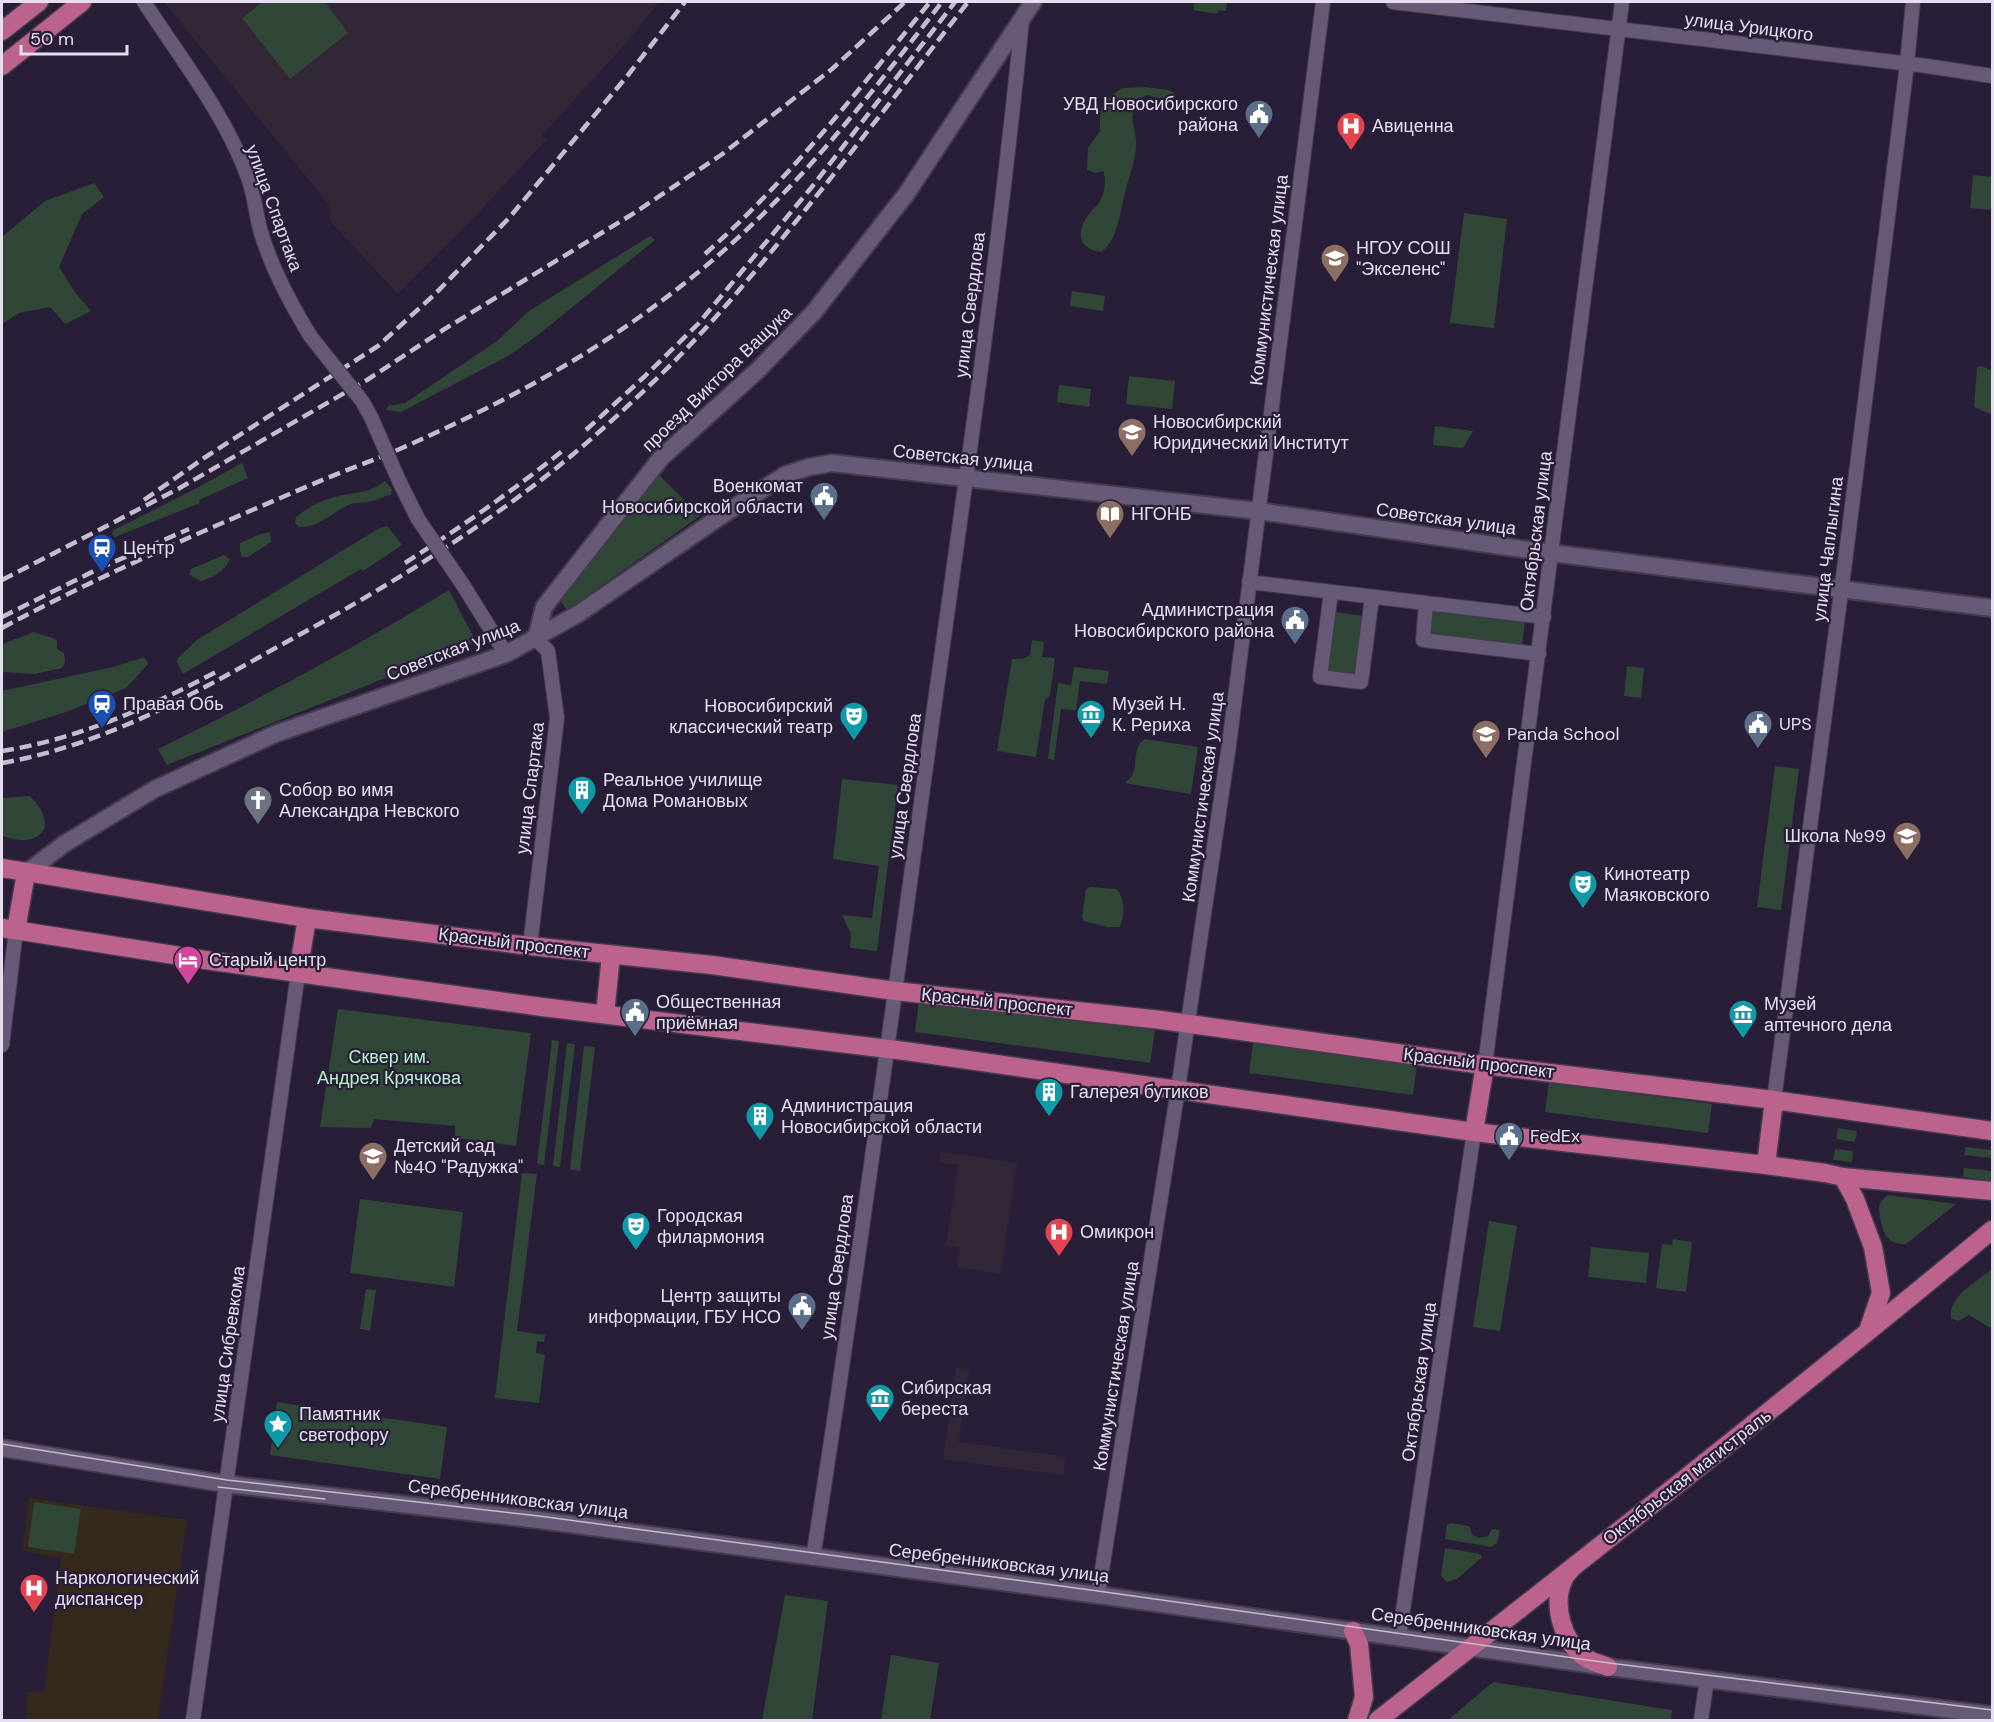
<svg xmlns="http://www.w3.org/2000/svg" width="1994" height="1722" viewBox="0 0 1994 1722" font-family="'DM Sans',sans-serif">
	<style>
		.industrial { fill: #312736 }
		.education { fill: #34291a }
		.green { fill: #304637 }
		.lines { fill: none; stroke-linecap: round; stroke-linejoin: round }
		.minor-casing { stroke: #443b4f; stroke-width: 16 }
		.tertiary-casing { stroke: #443b4f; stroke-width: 20 }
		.primary-casing { stroke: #443b4f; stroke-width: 21 }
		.minor { stroke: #665a77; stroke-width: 14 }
		.tertiary { stroke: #665a77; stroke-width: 16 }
		.primary { stroke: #bb638d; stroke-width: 18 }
		.tram { stroke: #c3bdce; stroke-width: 1.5 }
		.rail { stroke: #c3bdce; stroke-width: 4.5; stroke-dasharray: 12 6; stroke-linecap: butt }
		.minor-bridge-casing { stroke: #443b4f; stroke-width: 16; stroke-linecap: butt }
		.minor-bridge { stroke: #665a77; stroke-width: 14 }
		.labels { text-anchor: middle; stroke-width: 4.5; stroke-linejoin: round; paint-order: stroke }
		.street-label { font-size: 18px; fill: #e4deee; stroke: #291e37 }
		.poi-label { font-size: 18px; fill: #e4deee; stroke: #291e37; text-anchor: start }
		.park-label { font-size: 18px; fill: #b2f6c8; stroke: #291e37 }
	</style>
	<rect width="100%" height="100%" fill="#291e37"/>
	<path class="industrial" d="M 164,2 L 659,2 L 627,42 L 542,135 L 546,140 L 479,212 L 398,294 L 329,220 L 330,206 Z
		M 941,1152 L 1017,1163 L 1001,1274 L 957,1267 L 959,1248 L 946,1246 L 958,1165 L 939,1162 Z
		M 956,1367 L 969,1369 L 959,1442 L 1066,1457 L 1063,1475 L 943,1459 Z"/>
	<path class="education" d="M 29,1498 L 187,1520 L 158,1720 L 26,1720 L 28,1692 L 44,1691 L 61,1558 L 22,1551 Z"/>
	<path class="green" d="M 263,2 L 325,2 L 348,33 L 290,79 L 242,18 Z
		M 1194,2 L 1227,2 L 1226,11 L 1218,10 L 1217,14 L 1193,10 Z
		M 1145,87 L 1168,90 L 1175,93 L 1177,100 L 1161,99 L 1147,95 C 1139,99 1135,104 1133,113 C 1131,122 1136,131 1136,140 C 1137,157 1130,173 1126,189 C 1120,210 1119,239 1101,252 C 1077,248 1076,232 1089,214 C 1092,210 1096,207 1099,203 C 1104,195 1107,180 1103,171 L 1095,173 L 1087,170 L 1088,148 L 1100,131 L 1100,116 L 1104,101 L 1122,88 Z
		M 1973,175 L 1992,177 L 1992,210 L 1970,208 Z
		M 94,183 L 104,197 L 82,214 L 59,267 L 75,292 L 91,311 L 65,324 L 50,307 L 19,313 L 2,324 L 2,237 L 45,201 Z
		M 1464,213 L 1507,219 L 1494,328 L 1450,323 Z
		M 650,236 L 655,240 L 538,335 L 508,356 L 401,412 L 386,410 L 388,406 L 405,403 L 497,341 L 529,311 Z
		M 1072,291 L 1105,296 L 1103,311 L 1070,306 Z
		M 1981,366 L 1991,370 L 1992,369 L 1992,415 L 1974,407 L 1977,367 Z
		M 1129,376 L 1175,381 L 1172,409 L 1126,404 Z
		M 1059,385 L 1091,389 L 1089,407 L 1057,402 Z
		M 1435,426 L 1473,431 L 1463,448 L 1433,445 Z
		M 242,463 L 248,478 L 199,500 L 200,503 L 115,537 L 112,534 L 114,530 L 193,490 Z
		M 659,475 L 700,516 L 567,610 L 560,600 Z
		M 385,481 L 392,489 L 391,495 C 383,496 380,499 373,501 C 365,504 354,501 346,506 C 331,514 317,528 299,527 L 295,523 L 296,517 C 308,507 320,501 335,497 C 356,491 366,495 385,481 Z
		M 386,526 L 389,528 L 402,545 L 363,571 L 361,569 L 183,674 L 177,662 L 178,658 L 197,640 L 376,530 Z
		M 270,532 L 271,542 L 248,557 L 242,557 L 240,551 L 240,543 L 258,535 Z
		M 224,555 L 230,559 C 225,571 213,578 201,581 L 189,575 L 191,569 Z
		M 449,590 L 476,642 L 167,765 L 158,749 C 258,700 354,648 449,590 Z
		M 1432,610 L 1525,621 L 1522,646 L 1429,635 Z
		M 1328,611 L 1370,617 L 1361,682 L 1320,677 Z
		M 33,632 L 53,638 L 57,641 L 57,649 L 64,653 L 65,662 L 62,668 L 35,674 L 2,672 L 2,645 C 11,639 23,638 33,632 Z
		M 1032,640 L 1044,642 L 1042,657 L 1055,658 L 1050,696 L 1045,700 L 1036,757 L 997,751 L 1012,659 L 1023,659 L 1030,655 Z
		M 144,657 L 148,664 L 126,688 L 66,712 L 2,732 L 2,691 L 113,667 Z
		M 1627,666 L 1644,668 L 1641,698 L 1624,696 Z
		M 1074,667 L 1109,671 L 1107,684 L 1080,681 L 1076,710 L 1061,709 L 1054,760 L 1048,759 L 1058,683 L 1071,685 Z
		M 1145,739 L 1198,747 L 1191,794 L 1125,783 C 1126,782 1131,777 1132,776 C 1138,764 1132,747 1145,739 Z
		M 1775,766 L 1799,769 L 1781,910 L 1757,907 Z
		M 842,779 L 898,785 L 877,951 L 850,948 L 851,934 L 842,915 L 872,918 L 879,866 L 833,859 Z
		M 30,796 C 42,808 56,831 31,839 C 23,842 10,838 2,836 L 2,798 Z
		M 1090,887 L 1117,889 C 1125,901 1125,913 1120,927 L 1108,927 L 1084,921 L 1082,917 L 1086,889 Z
		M 919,1000 L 1155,1030 L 1150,1063 L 915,1032 Z
		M 338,1009 L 531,1033 L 516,1146 L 455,1138 L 455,1126 L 374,1119 L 371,1128 L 320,1127 Z
		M 552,1040 L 559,1041 L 544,1165 L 537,1164 Z
		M 567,1043 L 575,1044 L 560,1167 L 553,1166 Z
		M 1253,1043 L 1417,1065 L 1413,1095 L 1249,1073 Z
		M 584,1046 L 595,1047 L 580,1171 L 570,1169 Z
		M 1549,1082 L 1712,1104 L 1708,1133 L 1545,1112 Z
		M 1838,1128 L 1857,1131 L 1855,1142 L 1836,1139 Z
		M 1966,1147 L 1992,1150 L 1992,1158 L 1964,1155 Z
		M 1835,1149 L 1853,1151 L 1852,1162 L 1833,1160 Z
		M 1964,1168 L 1992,1171 L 1992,1181 L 1963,1177 Z
		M 522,1173 L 537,1174 L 517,1331 L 545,1335 L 544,1342 L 537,1341 L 536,1353 L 545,1355 L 539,1403 L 495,1398 Z
		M 1888,1195 L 1956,1204 L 1906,1244 C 1899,1244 1891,1243 1887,1237 C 1882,1232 1879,1214 1879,1207 C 1880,1202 1884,1198 1888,1195 Z
		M 360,1199 L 463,1212 L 454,1287 L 350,1273 Z
		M 1489,1221 L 1517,1226 L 1500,1331 L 1473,1327 Z
		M 1673,1239 L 1692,1242 L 1686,1292 L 1656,1288 L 1662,1244 L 1672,1245 Z
		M 1591,1247 L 1649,1253 L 1646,1283 L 1588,1277 Z
		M 1992,1269 L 1992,1329 L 1969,1315 L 1958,1321 L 1951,1318 C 1948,1296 1978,1281 1992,1269 Z
		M 366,1289 L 376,1290 L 370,1331 L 360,1329 Z
		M 277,1402 L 447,1427 L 440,1479 L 270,1455 Z
		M 34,1502 L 81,1509 L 74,1554 L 28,1547 Z
		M 1450,1523 L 1469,1526 L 1473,1535 L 1479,1538 L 1488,1536 L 1492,1529 L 1500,1530 L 1497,1543 L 1492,1547 L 1445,1539 L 1447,1525 Z
		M 1445,1548 L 1480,1554 L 1482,1557 L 1457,1579 L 1447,1582 L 1442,1577 L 1441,1574 Z
		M 785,1595 L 828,1601 L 812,1720 L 762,1720 Z
		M 891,1655 L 939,1663 L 930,1720 L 881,1720 Z
		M 1493,1682 L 1672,1710 L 1671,1720 L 1448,1720 Z"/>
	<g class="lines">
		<g class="minor-casing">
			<path id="minor" d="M 144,2 C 181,59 226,115 249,180 C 254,195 256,213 260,229 C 271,268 290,303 311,337
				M 1393,2 L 1927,66 L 1992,76
				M 400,483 L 418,519
				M 1249,582 L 1544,617
				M 463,585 L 506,654
				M 1331,592 L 1320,677 L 1361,682 L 1372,597
				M 1426,604 L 1423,640 L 1539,654
				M 530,946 L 557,718 L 548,651 L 536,639
				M 2,1045 L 16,930
				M 1485,1065 L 1622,2
				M 1774,1100 L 1845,562 L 1907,64 L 1913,2
				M 813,1558 C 857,1278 894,997 933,716 C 965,485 999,253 1022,20
				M 1098,1595 L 1178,1089 L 1229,745 L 1323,2
				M 1399,1637 L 1474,1132
				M 193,1720 L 298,973
				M 1701,1720 L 1707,1679"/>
		</g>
		<g class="tertiary-casing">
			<path id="tertiary" d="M 536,639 L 544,607 L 661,458 L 758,370 L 814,312 L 907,193 L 1033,2
				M 26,873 L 64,844 L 155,789 L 275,734 L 506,654 L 578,614 L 727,512 L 785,475 L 809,467 L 832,463 L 1258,511 L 1543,552 L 1992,608
				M 2,1448 L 226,1484 L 539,1520 L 1098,1595 L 1608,1667 L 1992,1715"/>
		</g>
		<g class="primary-casing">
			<path id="primary" d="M 2,31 L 39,2
				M 2,66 L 82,2
				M 2,868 L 307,918 L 530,946 L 712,965 L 895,991 L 1161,1020 L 1476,1064 L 1774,1100 L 1992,1131
				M 2,928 L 212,961 L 542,1007 L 905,1051 L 1474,1132 L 1766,1165 L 1825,1173 L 1843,1177 L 1992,1191
				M 16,930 L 26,873
				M 298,973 L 307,918
				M 605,1014 L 611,955
				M 1474,1132 L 1485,1065
				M 1766,1165 L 1774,1100
				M 1843,1177 L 1855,1199 L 1873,1247 L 1881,1293 L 1868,1331
				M 1571,1569 C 1568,1573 1564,1577 1563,1581 C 1552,1606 1563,1643 1586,1658 C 1592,1662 1601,1664 1608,1667
				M 1353,1631 L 1359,1644 L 1364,1697 L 1357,1720
				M 1378,1720 C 1584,1559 1790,1397 1992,1230"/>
		</g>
		<use href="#minor" class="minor"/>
		<use href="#tertiary" class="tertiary"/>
		<use href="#primary" class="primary"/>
		<path class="tram" d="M 2,1444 L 227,1480 L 539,1516 L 1098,1591 L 1609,1663 L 1992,1710
			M 218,1487 L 325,1499"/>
		<path class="rail" d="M 705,254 C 790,179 859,89 930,2
			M 586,430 L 644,377 L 698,324 L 811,188 L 955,2
			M 144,500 L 204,458 L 378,346 L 435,294 L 509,218 L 628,75 L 685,2
			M 405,563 C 461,527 514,490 566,448
			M 2,580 L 178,489 L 367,380 L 443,330 L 631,215 L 721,155 L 832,69 L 905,2
			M 2,617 L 100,568 L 189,529
			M 2,628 C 106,572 217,525 327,478 C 352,468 377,459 402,448 C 472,417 542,382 606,340 C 665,301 722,256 772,205 C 833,144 889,70 942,2
			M 2,751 C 78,739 150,707 218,671
			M 2,763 C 103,745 191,696 279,646 C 364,600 448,550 525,492 C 569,460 610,423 650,385 C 700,338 745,284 789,230 C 850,155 909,78 968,2"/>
		<g class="minor-bridge-casing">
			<path id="minor-bridge" d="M 311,337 L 362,401 L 371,417 L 400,483
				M 418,519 L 463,585"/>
		</g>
		<use href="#minor-bridge" class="minor-bridge"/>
	</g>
	<defs>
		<g id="civic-pin" transform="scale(1.5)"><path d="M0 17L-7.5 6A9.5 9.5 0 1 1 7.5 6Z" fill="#5c6f8a" stroke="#291e37"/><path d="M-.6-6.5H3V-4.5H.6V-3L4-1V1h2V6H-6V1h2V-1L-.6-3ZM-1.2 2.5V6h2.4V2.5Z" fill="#fff"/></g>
		<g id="hospital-pin" transform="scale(1.5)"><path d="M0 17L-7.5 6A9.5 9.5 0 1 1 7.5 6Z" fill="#e0444e" stroke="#291e37"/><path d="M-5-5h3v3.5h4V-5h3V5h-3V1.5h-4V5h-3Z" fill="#fff"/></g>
		<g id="school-pin" transform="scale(1.5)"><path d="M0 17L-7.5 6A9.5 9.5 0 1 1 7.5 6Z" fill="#8d6e63" stroke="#291e37"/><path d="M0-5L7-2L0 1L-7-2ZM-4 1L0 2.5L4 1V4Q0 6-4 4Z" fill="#fff"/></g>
		<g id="university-pin" transform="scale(1.5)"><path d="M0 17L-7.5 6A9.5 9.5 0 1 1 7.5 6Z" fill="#8d6e63" stroke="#291e37"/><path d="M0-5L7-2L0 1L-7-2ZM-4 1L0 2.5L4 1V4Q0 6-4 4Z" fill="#fff"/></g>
		<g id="library-pin" transform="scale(1.5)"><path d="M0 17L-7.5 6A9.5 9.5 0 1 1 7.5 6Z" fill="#8d6e63" stroke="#291e37"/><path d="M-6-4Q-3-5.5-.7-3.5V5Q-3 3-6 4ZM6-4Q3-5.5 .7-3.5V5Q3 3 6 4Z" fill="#fff"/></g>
		<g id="station-pin" transform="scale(1.5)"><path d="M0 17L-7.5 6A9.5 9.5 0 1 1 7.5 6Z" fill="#1a4fb4" stroke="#291e37"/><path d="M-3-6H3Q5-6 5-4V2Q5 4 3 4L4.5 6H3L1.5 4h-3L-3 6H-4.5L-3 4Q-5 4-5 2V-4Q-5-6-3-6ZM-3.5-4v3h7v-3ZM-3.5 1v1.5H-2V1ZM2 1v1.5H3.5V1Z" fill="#fff"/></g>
		<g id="museum-pin" transform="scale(1.5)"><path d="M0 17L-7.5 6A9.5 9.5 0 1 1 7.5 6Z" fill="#0f9aa8" stroke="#291e37"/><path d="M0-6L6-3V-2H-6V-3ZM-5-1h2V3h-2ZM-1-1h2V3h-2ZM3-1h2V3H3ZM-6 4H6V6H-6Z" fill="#fff"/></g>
		<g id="theatre-pin" transform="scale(1.5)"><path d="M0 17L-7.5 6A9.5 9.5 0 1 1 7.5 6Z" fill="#0f9aa8" stroke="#291e37"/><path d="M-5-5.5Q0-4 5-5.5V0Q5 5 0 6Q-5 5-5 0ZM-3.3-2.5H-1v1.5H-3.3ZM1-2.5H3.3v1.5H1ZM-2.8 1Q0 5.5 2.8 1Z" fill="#fff"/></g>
		<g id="building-pin" transform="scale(1.5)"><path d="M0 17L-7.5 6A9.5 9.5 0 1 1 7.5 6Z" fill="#0f9aa8" stroke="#291e37"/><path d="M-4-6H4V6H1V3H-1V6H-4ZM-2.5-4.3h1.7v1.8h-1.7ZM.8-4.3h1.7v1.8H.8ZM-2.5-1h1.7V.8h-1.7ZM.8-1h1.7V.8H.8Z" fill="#fff"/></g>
		<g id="church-pin" transform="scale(1.5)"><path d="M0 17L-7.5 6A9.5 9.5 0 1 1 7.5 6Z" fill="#6b7280" stroke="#291e37"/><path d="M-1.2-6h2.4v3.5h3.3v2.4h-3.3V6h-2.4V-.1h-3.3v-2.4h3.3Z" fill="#fff"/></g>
		<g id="hotel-pin" transform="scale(1.5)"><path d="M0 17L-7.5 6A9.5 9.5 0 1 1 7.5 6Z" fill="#d1479c" stroke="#291e37"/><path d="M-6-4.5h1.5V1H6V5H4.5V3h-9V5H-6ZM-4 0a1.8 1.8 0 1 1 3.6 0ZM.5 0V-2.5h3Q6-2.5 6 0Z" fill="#fff"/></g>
		<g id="sight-pin" transform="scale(1.5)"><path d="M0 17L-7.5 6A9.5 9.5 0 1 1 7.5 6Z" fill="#0f9aa8" stroke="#291e37"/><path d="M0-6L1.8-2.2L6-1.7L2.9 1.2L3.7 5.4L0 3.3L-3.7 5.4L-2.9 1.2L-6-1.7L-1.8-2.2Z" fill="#fff"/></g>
	</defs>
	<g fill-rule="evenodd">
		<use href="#civic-pin" x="1259" y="114"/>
		<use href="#hospital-pin" x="1351" y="126"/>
		<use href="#school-pin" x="1335" y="258"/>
		<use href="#university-pin" x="1132" y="432"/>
		<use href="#civic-pin" x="824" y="496"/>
		<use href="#library-pin" x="1110" y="514"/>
		<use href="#station-pin" x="102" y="548"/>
		<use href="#civic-pin" x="1295" y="620"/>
		<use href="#station-pin" x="102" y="704"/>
		<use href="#museum-pin" x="1091" y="714"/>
		<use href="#theatre-pin" x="854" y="716"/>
		<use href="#civic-pin" x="1758" y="724"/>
		<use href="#school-pin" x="1486" y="734"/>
		<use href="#building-pin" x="582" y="790"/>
		<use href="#church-pin" x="258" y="800"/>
		<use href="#school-pin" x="1907" y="836"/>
		<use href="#theatre-pin" x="1583" y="884"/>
		<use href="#hotel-pin" x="188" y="960"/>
		<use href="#civic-pin" x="635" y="1012"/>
		<use href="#museum-pin" x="1743" y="1014"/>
		<use href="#building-pin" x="1049" y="1092"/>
		<use href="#building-pin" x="760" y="1116"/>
		<use href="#civic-pin" x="1509" y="1136"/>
		<use href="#school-pin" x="373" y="1156"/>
		<use href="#theatre-pin" x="636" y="1226"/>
		<use href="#hospital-pin" x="1059" y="1232"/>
		<use href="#civic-pin" x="802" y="1306"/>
		<use href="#museum-pin" x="880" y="1398"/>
		<use href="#sight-pin" x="278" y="1424"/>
		<use href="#hospital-pin" x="34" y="1588"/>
	</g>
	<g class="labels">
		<g class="street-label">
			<text transform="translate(1749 27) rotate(7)" y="6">улица Урицкого</text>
			<text transform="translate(274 208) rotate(70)" y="6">улица Спартака</text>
			<text transform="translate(1269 280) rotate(-83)" y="6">Коммунистическая улица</text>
			<text transform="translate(970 305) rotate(-83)" y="6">улица Свердлова</text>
			<text transform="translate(717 379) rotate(-44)" y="6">проезд Виктора Ващука</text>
			<text transform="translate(963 458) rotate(6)" y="6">Советская улица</text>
			<text transform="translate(1446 519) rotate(8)" y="6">Советская улица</text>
			<text transform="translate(1536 531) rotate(-83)" y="6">Октябрьская улица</text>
			<text transform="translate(1828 549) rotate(-83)" y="6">улица Чаплыгина</text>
			<text transform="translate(453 650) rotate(-21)" y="6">Советская улица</text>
			<text transform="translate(905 786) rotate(-82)" y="6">улица Свердлова</text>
			<text transform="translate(530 788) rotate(-83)" y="6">улица Спартака</text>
			<text transform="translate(1203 797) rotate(-82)" y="6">Коммунистическая улица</text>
			<text transform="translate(514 943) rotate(7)" y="6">Красный проспект</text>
			<text transform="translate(997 1002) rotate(6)" y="6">Красный проспект</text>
			<text transform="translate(1479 1063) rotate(7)" y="6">Красный проспект</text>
			<text transform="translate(837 1267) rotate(-82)" y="6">улица Свердлова</text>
			<text transform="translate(228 1344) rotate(-82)" y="6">улица Сибревкома</text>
			<text transform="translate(1116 1366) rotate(-81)" y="6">Коммунистическая улица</text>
			<text transform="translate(1419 1382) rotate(-82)" y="6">Октябрьская улица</text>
			<text transform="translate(1687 1477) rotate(-38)" y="6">Октябрьская магистраль</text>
			<text transform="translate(518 1499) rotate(7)" y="6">Серебренниковская улица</text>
			<text transform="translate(999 1563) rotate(7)" y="6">Серебренниковская улица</text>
			<text transform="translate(1481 1629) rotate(8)" y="6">Серебренниковская улица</text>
		</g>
		<g class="poi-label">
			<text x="1238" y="110" text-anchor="end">УВД Новосибирского<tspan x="1238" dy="21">района</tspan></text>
			<text x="1372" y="132">Авиценна</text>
			<text x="1356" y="254">НГОУ СОШ<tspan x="1356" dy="21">"Экселенс"</tspan></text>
			<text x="1153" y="428">Новосибирский<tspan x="1153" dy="21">Юридический Институт</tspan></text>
			<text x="803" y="492" text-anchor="end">Военкомат<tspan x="803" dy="21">Новосибирской области</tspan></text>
			<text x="1131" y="520">НГОНБ</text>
			<text x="123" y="554">Центр</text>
			<text x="1274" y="616" text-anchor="end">Администрация<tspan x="1274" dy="21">Новосибирского района</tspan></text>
			<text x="123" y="710">Правая Обь</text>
			<text x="1112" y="710">Музей Н.<tspan x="1112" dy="21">К. Рериха</tspan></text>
			<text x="833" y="712" text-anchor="end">Новосибирский<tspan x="833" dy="21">классический театр</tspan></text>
			<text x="1779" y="730">UPS</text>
			<text x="1507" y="740">Panda School</text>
			<text x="603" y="786">Реальное училище<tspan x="603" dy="21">Дома Романовых</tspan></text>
			<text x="279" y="796">Собор во имя<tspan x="279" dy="21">Александра Невского</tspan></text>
			<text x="1886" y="842" text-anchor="end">Школа №99</text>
			<text x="1604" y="880">Кинотеатр<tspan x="1604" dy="21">Маяковского</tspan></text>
			<text x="209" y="966">Старый центр</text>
			<text x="656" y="1008">Общественная<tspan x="656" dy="21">приёмная</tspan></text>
			<text x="1764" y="1010">Музей<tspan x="1764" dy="21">аптечного дела</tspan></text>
			<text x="1070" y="1098">Галерея бутиков</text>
			<text x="781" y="1112">Администрация<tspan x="781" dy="21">Новосибирской области</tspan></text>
			<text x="1530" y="1142">FedEx</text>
			<text x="394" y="1152">Детский сад<tspan x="394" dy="21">№40 "Радужка"</tspan></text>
			<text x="657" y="1222">Городская<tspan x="657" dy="21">филармония</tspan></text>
			<text x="1080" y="1238">Омикрон</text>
			<text x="781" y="1302" text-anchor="end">Центр защиты<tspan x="781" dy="21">информации, ГБУ НСО</tspan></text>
			<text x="901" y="1394">Сибирская<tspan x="901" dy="21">береста</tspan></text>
			<text x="299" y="1420">Памятник<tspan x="299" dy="21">светофору</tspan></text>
			<text x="55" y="1584">Наркологический<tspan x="55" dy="21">диспансер</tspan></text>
		</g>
		<g class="park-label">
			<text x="389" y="1063">Сквер им.<tspan x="389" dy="21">Андрея Крячкова</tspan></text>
		</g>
	</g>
	<rect width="1994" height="1722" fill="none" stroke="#e4deee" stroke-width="6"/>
	<path d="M21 45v9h106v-9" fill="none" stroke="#e4deee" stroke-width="3"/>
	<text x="30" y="45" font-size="18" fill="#e4deee" stroke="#291e37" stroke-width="4.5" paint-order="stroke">50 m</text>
</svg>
